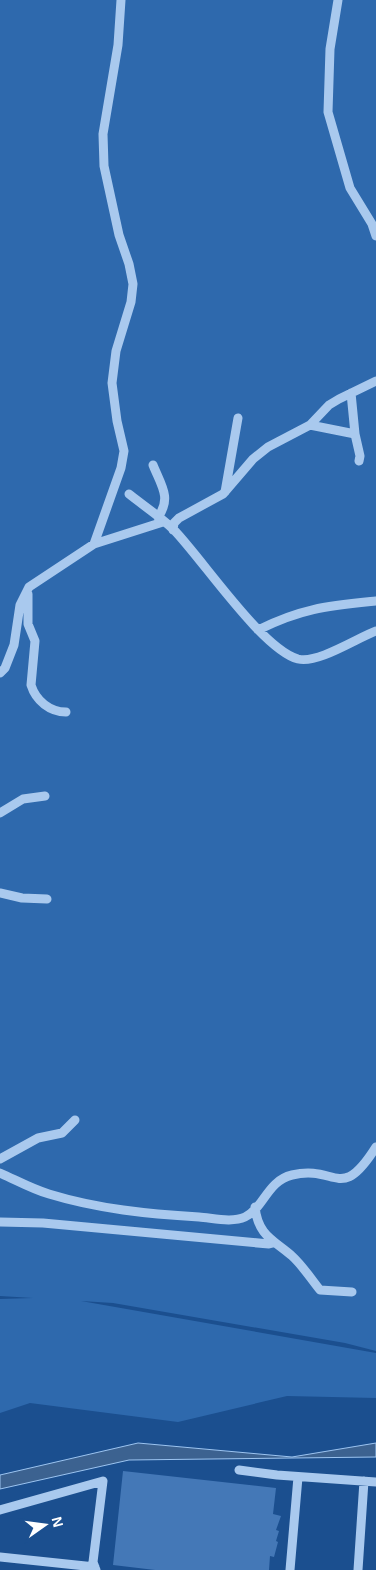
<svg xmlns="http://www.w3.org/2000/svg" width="376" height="1570" viewBox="0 0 376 1570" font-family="Helvetica,sans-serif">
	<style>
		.green { fill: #2e69ad }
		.water { fill: #3c6290; stroke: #9cc4f0 }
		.building { fill: #4478b7 }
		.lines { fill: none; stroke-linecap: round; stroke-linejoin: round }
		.minor { stroke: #a9c9ee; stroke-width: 9 }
	</style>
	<rect width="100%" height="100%" fill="#1b4f8f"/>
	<path class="green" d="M 0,0 L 376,0 L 376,1351 L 345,1343 L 113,1303 L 81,1301 L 376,1353 L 376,1398 L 287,1396 L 178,1422 L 30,1403 L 0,1413 L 0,1299 L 33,1298 L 0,1296 Z"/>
	<path class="water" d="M 138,1443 L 292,1457 L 376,1443 L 376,1457 L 129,1460 L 0,1489 L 0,1475 Z"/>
	<path class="building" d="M 123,1471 L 276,1488 L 273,1514 L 281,1516 L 276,1530 L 279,1531 L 276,1541 L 278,1542 L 274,1557 L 270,1556 L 269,1570 L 155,1570 L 113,1565 Z"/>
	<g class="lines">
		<path class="minor" d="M 338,0 L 330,49 L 328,112 L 350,188 L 372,224 L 376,236
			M 351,393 L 355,434 L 360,456 L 359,461
			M 310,425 L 355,434
			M 153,465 C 161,485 172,498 158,517
			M 225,492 L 238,418
			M 129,494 C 144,506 161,517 174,530 C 203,560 262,649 298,659 C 318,664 357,638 376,631
			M 173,530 L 174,523 L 179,518 L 223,494 L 253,459 L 268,447 L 310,425 L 329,405 L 339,399 L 376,381
			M 94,544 L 121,468 L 124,451 L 117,421 L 112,383 L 116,351 L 131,302 L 133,284 L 129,264 L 119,235 L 104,166 L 103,134 L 118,45 L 121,0
			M 28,594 L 28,624 L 35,641 L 31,685 C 36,701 50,712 66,712
			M 258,630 C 302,608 328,606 376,601
			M 0,673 L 5,668 L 14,645 L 20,605 L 29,587 L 94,544 L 163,522
			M 0,813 L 23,799 L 45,796
			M 0,893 L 22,898 L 47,899
			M 0,1159 L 38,1138 L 62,1133 L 75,1120
			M 0,1173 C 16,1180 32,1189 49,1194 C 98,1209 148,1214 199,1217 C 213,1218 232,1223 245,1217 C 264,1208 267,1181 292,1175 C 337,1164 340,1204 376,1147
			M 255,1207 C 258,1236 274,1240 292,1256 C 303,1266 311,1279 320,1290 L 352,1292
			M 0,1222 L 43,1223 L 269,1244 L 273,1243
			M 239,1470 L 277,1475 L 376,1482
			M 0,1510 L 103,1481 L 93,1562 L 96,1570
			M 0,1557 L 95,1567
			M 290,1570 L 298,1477
			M 358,1570 L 364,1481"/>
	</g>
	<g transform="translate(45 1525) rotate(76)" stroke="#1b4f8f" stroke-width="4" paint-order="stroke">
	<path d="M0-4L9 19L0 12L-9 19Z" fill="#ffffff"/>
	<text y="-8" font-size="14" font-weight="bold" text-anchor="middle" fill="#ffffff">N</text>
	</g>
</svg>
